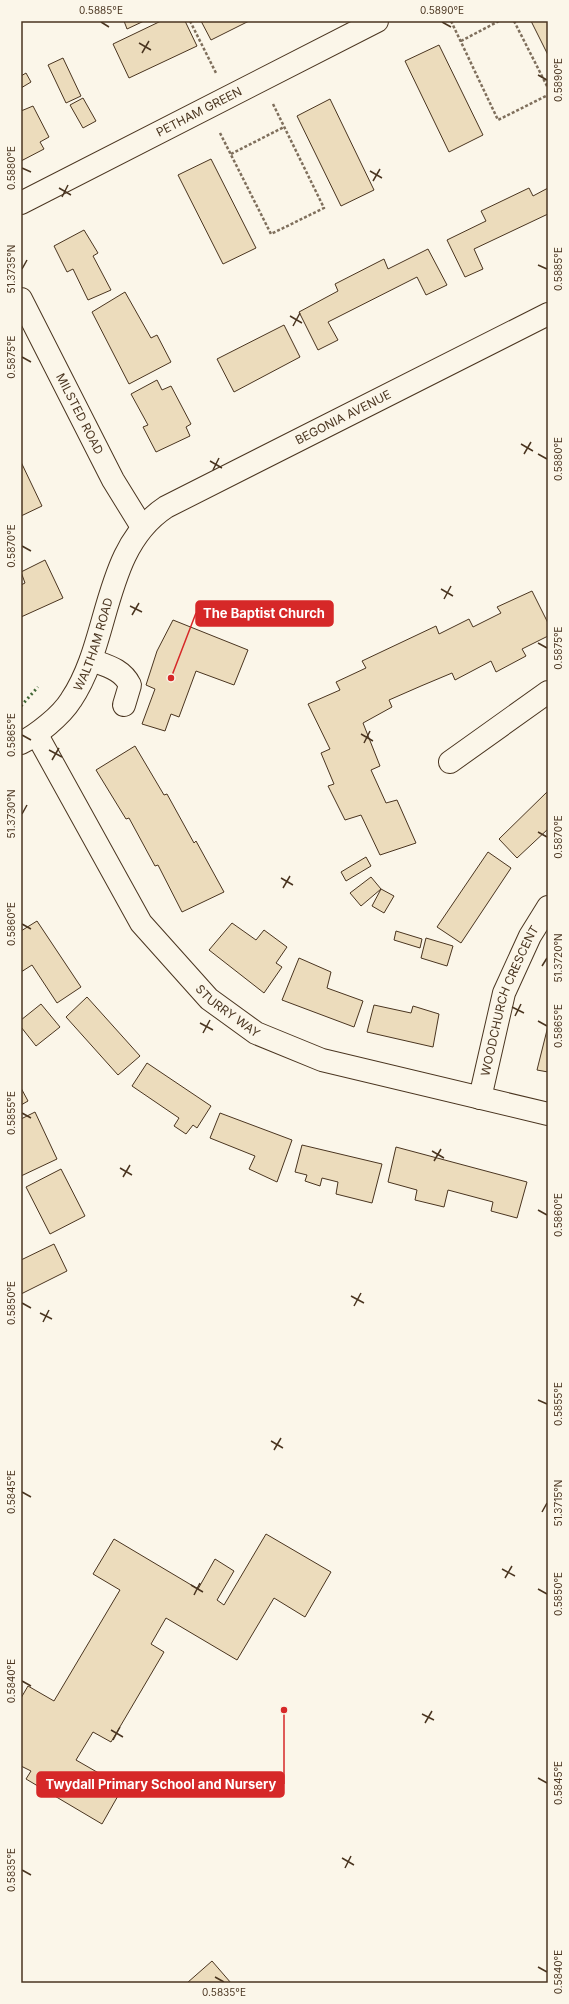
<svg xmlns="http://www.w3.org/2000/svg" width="569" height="2004" viewBox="0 0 569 2004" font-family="Inter,sans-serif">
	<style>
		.building { fill: #ecdcbc; stroke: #4a3520 }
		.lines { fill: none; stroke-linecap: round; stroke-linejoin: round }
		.minor-casing { stroke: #4a3520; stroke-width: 24 }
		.path { stroke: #7f6f5c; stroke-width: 2.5; stroke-dasharray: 3 2; stroke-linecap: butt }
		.minor { stroke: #fbf6e9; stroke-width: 22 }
		.hedge { stroke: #436837; stroke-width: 3; stroke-dasharray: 2 3; stroke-linecap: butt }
		.ticks { fill: none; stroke: #4a3520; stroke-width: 1.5 }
		.labels { text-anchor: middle; stroke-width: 3; stroke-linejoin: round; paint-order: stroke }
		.street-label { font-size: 12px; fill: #4a3520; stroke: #fbf6e9 }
		.leader { fill: none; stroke: #d62828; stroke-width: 1.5 }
		.callout-dot { fill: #d62828; stroke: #fbf6e9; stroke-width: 1.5 }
		.callout { fill: #d62828; stroke: #d62828; stroke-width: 1.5 }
		.callout-label { font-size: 13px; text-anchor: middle; font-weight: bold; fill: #fff }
		.neatline { fill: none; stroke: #4a3520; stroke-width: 1.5 }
		.ticks-label { font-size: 10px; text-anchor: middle; fill: #4a3520 }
	</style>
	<rect width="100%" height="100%" fill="#fbf6e9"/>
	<path class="building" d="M 124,21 L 144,21 L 127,29 Z
		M 161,21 L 185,21 L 197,46 L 129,78 L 113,44 Z
		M 201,21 L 249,21 L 211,40 Z
		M 531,21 L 548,21 L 548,55 Z
		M 439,45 L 483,135 L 449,152 L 405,61 Z
		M 63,58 L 81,96 L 66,103 L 48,65 Z
		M 26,73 L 31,82 L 21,88 L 21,76 Z
		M 83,98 L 96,121 L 83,128 L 70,105 Z
		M 330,99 L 374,190 L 341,206 L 297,116 Z
		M 33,106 L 49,137 L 40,142 L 44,149 L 21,161 L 21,111 Z
		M 211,159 L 256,248 L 223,264 L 178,175 Z
		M 529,188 L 533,196 L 548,188 L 548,214 L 474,249 L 483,269 L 465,277 L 447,240 L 486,221 L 481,211 Z
		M 84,230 L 98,253 L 93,256 L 111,290 L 88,300 L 73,269 L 67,272 L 54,246 Z
		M 428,249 L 447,285 L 426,295 L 417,277 L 328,322 L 338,340 L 318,350 L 299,312 L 338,291 L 335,284 L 384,259 L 388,269 Z
		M 125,292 L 151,338 L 157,335 L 171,362 L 129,384 L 92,312 Z
		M 284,325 L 300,357 L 234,392 L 217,359 Z
		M 157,380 L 162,390 L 171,386 L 191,424 L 186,427 L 190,436 L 156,452 L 143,427 L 148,425 L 131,394 Z
		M 21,462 L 42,506 L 21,516 Z
		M 45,560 L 63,598 L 21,617 L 21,585 L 25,583 L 21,572 Z
		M 532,591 L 548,623 L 548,636 L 522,649 L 526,656 L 496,672 L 491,661 L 455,680 L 452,673 L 421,686 L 389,700 L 392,707 L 363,723 L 380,766 L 371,770 L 386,803 L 397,800 L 416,843 L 380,855 L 361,815 L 345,820 L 328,786 L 334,784 L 321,753 L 330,749 L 308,704 L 340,690 L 336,682 L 366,668 L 362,661 L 436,626 L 439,634 L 469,619 L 473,627 L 501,613 L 497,607 Z
		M 173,620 L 248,650 L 234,685 L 196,671 L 179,717 L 171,714 L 165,731 L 142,724 L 155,689 L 146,685 L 157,651 Z
		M 135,746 L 164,795 L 167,794 L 194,843 L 196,841 L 224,892 L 182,912 L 158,865 L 155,866 L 129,818 L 126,819 L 96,770 Z
		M 548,791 L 548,829 L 517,858 L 499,839 Z
		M 488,852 L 511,868 L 461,943 L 437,927 Z
		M 366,857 L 371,866 L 346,881 L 341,872 Z
		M 371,877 L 381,889 L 361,906 L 350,893 Z
		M 381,889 L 394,896 L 384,913 L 372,906 Z
		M 37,921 L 81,987 L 57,1003 L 32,965 L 21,972 L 21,931 Z
		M 232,923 L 256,940 L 264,930 L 287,947 L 276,963 L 282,967 L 264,993 L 209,950 Z
		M 396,931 L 422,939 L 420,948 L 394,940 Z
		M 426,938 L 453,946 L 447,966 L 421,958 Z
		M 299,958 L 331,972 L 327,988 L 363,1001 L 354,1027 L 282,1000 Z
		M 87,997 L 140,1056 L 118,1075 L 66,1017 Z
		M 41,1004 L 60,1027 L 36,1046 L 21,1027 L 21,1020 Z
		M 374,1005 L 411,1013 L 413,1006 L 439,1014 L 433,1047 L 367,1032 Z
		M 548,1026 L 548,1072 L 537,1070 Z
		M 147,1063 L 211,1106 L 197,1128 L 193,1125 L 186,1134 L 174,1126 L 179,1118 L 132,1086 Z
		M 21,1088 L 28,1101 L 21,1105 Z
		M 35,1112 L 57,1159 L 21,1176 L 21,1119 Z
		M 220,1113 L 292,1140 L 277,1182 L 249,1169 L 255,1156 L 210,1138 Z
		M 302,1145 L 382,1164 L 372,1203 L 336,1194 L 338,1182 L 322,1178 L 320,1186 L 305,1181 L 307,1175 L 295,1172 Z
		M 396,1147 L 527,1182 L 517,1218 L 491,1211 L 493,1202 L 448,1190 L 444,1207 L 415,1200 L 417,1190 L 388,1182 Z
		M 61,1169 L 85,1216 L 50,1234 L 26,1187 Z
		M 54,1244 L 67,1271 L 21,1294 L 21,1260 Z
		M 266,1534 L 331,1572 L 305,1617 L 274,1598 L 237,1660 L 166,1618 L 151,1644 L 164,1652 L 111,1742 L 93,1732 L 76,1760 L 123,1787 L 102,1824 L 26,1779 L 31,1771 L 21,1766 L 21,1698 L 28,1686 L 54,1701 L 120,1590 L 93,1574 L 114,1539 L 198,1589 L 215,1559 L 234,1571 L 217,1600 L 224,1605 Z
		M 212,1961 L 231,1983 L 187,1983 Z"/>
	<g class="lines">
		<g class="minor-casing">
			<g id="minor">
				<path id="s1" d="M 21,203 L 377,21"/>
				<path id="s2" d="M 21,299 L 113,480 L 142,527"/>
				<path d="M 91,660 C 107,666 122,669 130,685 L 124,705"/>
				<path id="s3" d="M 37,735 L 141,923 L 209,999 L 256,1033 L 322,1060 L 548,1114"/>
				<path id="s4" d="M 21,743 C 37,735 61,716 71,700 C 111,641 102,549 166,507 L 548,314"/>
				<path d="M 450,762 L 548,692"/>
				<path id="s5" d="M 480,1098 L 504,993 L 530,936 L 548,907"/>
			</g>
		</g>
		<path class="path" d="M 190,21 L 216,73
			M 451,21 L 498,120 L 548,95
			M 514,21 L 548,88
			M 461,41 L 499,21
			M 220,133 L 271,234 L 324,208 L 273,104
			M 231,154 L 284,127"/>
		<use href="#minor" class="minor"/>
		<path class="hedge" d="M 21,706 L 38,687"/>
	</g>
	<path class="ticks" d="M 101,22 L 109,27M 442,22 L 451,27M 139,43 L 151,50M 142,53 L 149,41M 538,75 L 547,80M 22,168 L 31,172M 370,171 L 382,178M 373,181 L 380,169M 59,188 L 71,195M 62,197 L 68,185M 538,265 L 547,269M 22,269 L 27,260M 290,316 L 302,323M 293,326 L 300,313M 22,357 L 31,362M 521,444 L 533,451M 524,454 L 531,442M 538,454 L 547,459M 210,461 L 222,468M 213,470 L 219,458M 22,546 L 31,551M 441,589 L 453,596M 444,599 L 451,586M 130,606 L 142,612M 132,615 L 139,603M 538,643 L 547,648M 361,734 L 373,741M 22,735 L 31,740M 364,743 L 370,731M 49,750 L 62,757M 52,760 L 59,748M 22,814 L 27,805M 538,832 L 547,837M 281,878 L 293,885M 283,888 L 290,876M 22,924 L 31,929M 542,966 L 547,958M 512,1007 L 524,1013M 515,1016 L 521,1004M 538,1021 L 547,1026M 200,1023 L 213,1030M 203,1033 L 210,1020M 22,1113 L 31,1118M 432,1151 L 444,1158M 434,1161 L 441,1149M 120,1168 L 132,1175M 123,1177 L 130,1165M 538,1210 L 547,1215M 351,1296 L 364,1303M 22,1303 L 31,1308M 354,1306 L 361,1293M 40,1313 L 52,1319M 43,1322 L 49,1310M 538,1400 L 547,1404M 271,1441 L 283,1448M 274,1450 L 281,1438M 22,1492 L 31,1497M 542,1512 L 547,1503M 502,1569 L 515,1576M 505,1578 L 512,1566M 191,1585 L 203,1592M 538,1589 L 547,1594M 194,1595 L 200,1583M 22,1681 L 31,1686M 422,1714 L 434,1720M 425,1723 L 432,1711M 111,1730 L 123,1737M 113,1740 L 120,1727M 538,1778 L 547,1783M 342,1858 L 354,1865M 345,1868 L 351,1856M 22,1870 L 31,1875M 538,1967 L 547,1972M 215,1977 L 224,1982"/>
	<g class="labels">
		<g class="street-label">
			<text dy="4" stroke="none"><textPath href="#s1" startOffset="200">PETHAM GREEN</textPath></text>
			<text dy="4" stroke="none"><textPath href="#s2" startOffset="129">MILSTED ROAD</textPath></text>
			<text dy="4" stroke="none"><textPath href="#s4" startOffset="484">BEGONIA AVENUE</textPath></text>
			<text dy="4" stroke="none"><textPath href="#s4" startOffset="127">WALTHAM ROAD</textPath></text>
			<text dy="4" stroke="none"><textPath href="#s5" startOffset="102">WOODCHURCH CRESCENT</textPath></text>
			<text dy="4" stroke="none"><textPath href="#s3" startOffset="339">STURRY WAY</textPath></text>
		</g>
	</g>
	<path class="leader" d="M171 678L196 613M284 1710L284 1784"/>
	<g class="callout-dot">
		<circle cx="171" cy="678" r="4"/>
		<circle cx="284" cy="1710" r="4"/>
	</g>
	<g class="callout">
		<rect x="196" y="601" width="137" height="25" rx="4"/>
		<rect x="37" y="1772" width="247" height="25" rx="4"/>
	</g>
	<g class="callout-label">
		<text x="264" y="618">The Baptist Church</text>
		<text x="161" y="1789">Twydall Primary School and Nursery</text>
	</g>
	<rect width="569" height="2004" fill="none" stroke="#fbf6e9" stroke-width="44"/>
	<rect x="22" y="22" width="525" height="1960" class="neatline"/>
	<g class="ticks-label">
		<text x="101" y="14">0.5885°E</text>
		<text x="442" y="14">0.5890°E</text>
		<text transform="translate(558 80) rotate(-90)" y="4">0.5890°E</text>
		<text transform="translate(11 168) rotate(-90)" y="4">0.5880°E</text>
		<text transform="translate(11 269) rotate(-90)" y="4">51.3735°N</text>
		<text transform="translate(558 269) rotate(-90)" y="4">0.5885°E</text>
		<text transform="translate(11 357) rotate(-90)" y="4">0.5875°E</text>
		<text transform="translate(558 459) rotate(-90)" y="4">0.5880°E</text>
		<text transform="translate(11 546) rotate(-90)" y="4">0.5870°E</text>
		<text transform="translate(558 648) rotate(-90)" y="4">0.5875°E</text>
		<text transform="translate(11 735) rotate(-90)" y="4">0.5865°E</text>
		<text transform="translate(11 814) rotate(-90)" y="4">51.3730°N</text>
		<text transform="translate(558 837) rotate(-90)" y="4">0.5870°E</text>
		<text transform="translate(11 924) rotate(-90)" y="4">0.5860°E</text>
		<text transform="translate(558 958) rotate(-90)" y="4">51.3720°N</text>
		<text transform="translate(558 1026) rotate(-90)" y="4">0.5865°E</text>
		<text transform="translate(11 1113) rotate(-90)" y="4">0.5855°E</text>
		<text transform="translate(558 1215) rotate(-90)" y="4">0.5860°E</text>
		<text transform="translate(11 1303) rotate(-90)" y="4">0.5850°E</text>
		<text transform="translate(558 1404) rotate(-90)" y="4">0.5855°E</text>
		<text transform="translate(11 1492) rotate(-90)" y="4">0.5845°E</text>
		<text transform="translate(558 1503) rotate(-90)" y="4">51.3715°N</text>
		<text transform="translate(558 1594) rotate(-90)" y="4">0.5850°E</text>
		<text transform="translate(11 1681) rotate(-90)" y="4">0.5840°E</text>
		<text transform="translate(558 1783) rotate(-90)" y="4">0.5845°E</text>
		<text transform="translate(11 1870) rotate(-90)" y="4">0.5835°E</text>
		<text transform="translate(558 1972) rotate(-90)" y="4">0.5840°E</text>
		<text x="224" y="1996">0.5835°E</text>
	</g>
</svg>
